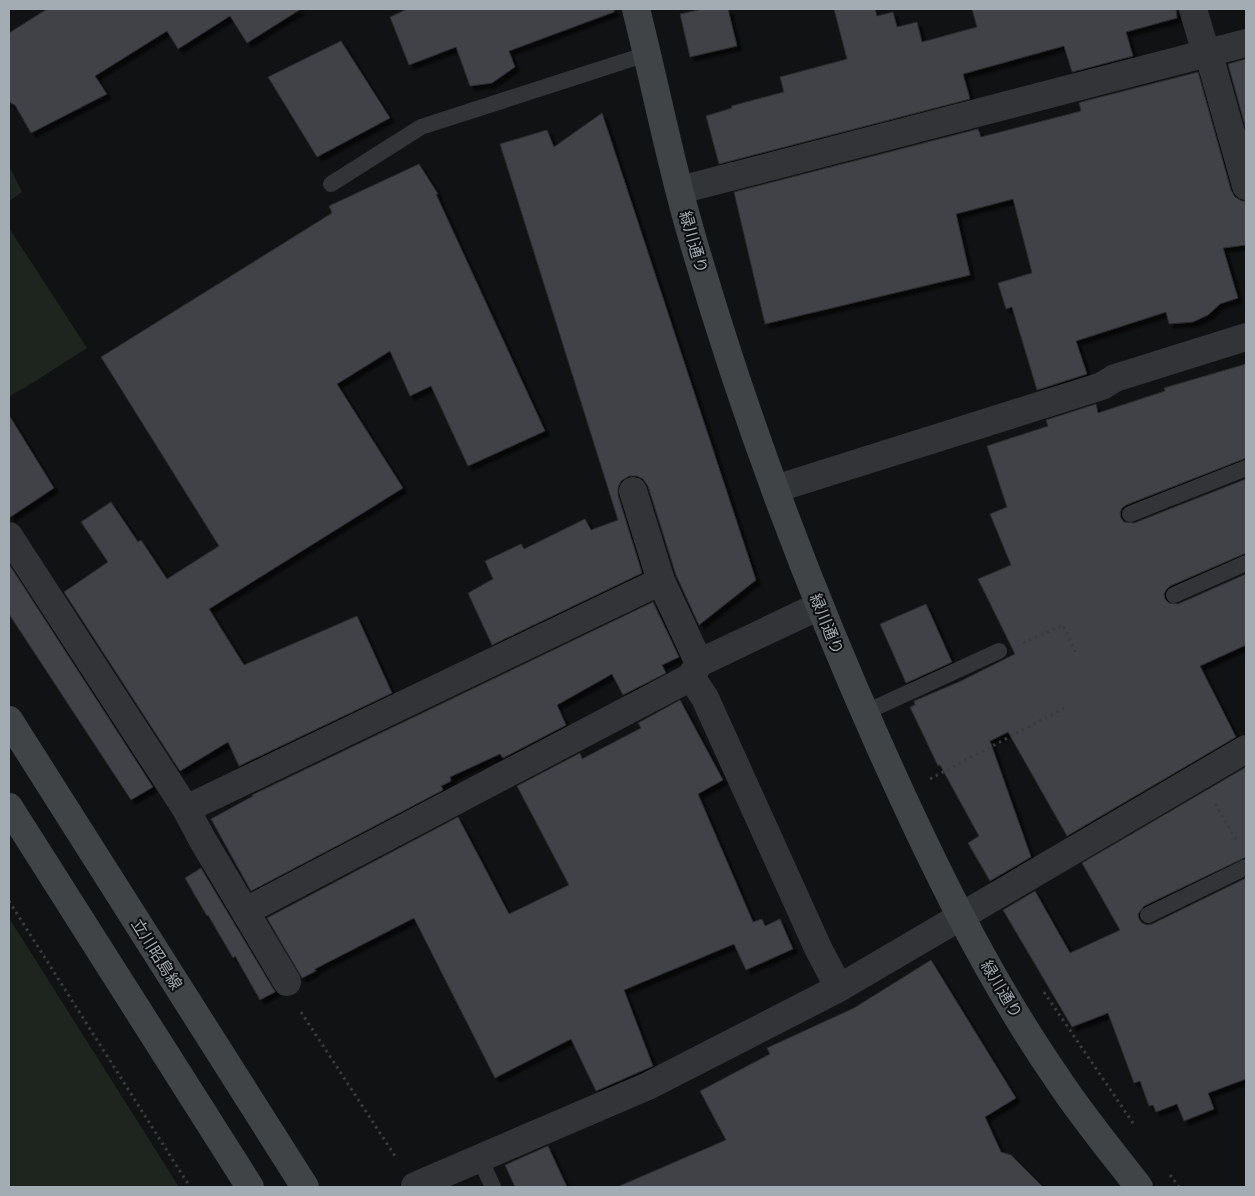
<svg xmlns="http://www.w3.org/2000/svg" width="1255" height="1196" viewBox="0 0 1255 1196" font-family="'Exo 2','Noto Sans JP',sans-serif">
	<style>
		.green { fill: #1e251e }
		.building { fill: #404346; stroke: #2b2c2f; filter: url(#shadow) }
		.lines { fill: none; stroke-linecap: round; stroke-linejoin: round }
		.path { stroke: #383c3e; stroke-width: 3; stroke-dasharray: 2.5 4; stroke-linecap: butt }
		.lane { stroke: #323438; stroke-width: 16 }
		.street { stroke: #323438; stroke-width: 28 }
		.secondary { stroke: #404447; stroke-width: 28 }
		.labels { text-anchor: middle; stroke-width: 4; stroke-linejoin: round; paint-order: stroke }
		.street-label { font-size: 16px; fill: #a3acb3; stroke: #0c0d0e }
	</style>
	<defs>
		<filter id="shadow"><feDropShadow dx="4.5" dy="4.5" stdDeviation="1" flood-color="#0009"/></filter>
	</defs>
	<rect width="100%" height="100%" fill="#111213"/>
	<path class="green" d="M 9,166 L 22,192 L 9,201 Z
		M 9,228 L 87,348 L 26,387 L 9,396 Z
		M 9,918 L 179,1187 L 9,1187 Z"/>
	<path class="building" d="M 47,9 L 301,9 L 247,43 L 230,16 L 178,49 L 167,31 L 95,76 L 107,94 L 31,133 L 15,105 L 9,102 L 9,33 Z
		M 407,9 L 614,9 L 614,12 L 509,51 L 515,67 L 492,83 L 470,86 L 456,47 L 409,65 L 390,17 Z
		M 703,9 L 728,9 L 737,46 L 690,57 L 680,14 Z
		M 834,9 L 875,9 L 877,16 L 893,12 L 897,27 L 917,22 L 922,42 L 977,27 L 972,9 L 1176,9 L 1177,18 L 1126,32 L 1133,56 L 1072,72 L 1064,46 L 963,74 L 970,99 L 719,164 L 706,116 L 732,108 L 731,106 L 784,92 L 780,77 L 847,59 Z
		M 341,41 L 390,118 L 317,157 L 268,77 Z
		M 1246,59 L 1246,129 L 1228,64 Z
		M 1198,72 L 1231,190 L 1235,197 L 1242,201 L 1246,201 L 1246,245 L 1223,248 L 1238,298 L 1220,304 L 1208,315 L 1193,322 L 1169,324 L 1166,312 L 1076,341 L 1087,374 L 1037,390 L 1012,307 L 1006,309 L 998,283 L 1032,273 L 1013,199 L 956,214 L 970,275 L 765,324 L 734,192 L 978,129 L 981,137 L 1081,111 L 1079,103 L 1081,102 Z
		M 602,113 L 756,580 L 699,625 L 676,575 L 648,486 L 643,479 L 637,476 L 629,476 L 621,481 L 618,487 L 618,495 L 642,573 L 492,645 L 468,593 L 493,579 L 485,561 L 521,544 L 524,549 L 585,519 L 591,530 L 618,520 L 500,144 L 547,130 L 554,147 Z
		M 419,164 L 438,194 L 436,194 L 545,431 L 468,466 L 431,386 L 410,396 L 390,351 L 337,384 L 403,488 L 209,609 L 244,665 L 357,616 L 392,693 L 239,766 L 228,742 L 180,771 L 64,592 L 108,562 L 81,522 L 111,502 L 138,542 L 141,540 L 167,579 L 219,546 L 101,357 L 332,213 L 329,206 Z
		M 1246,364 L 1246,458 L 1126,505 L 1122,508 L 1120,513 L 1121,518 L 1124,522 L 1134,523 L 1246,479 L 1246,553 L 1170,586 L 1166,590 L 1164,594 L 1165,599 L 1169,603 L 1178,604 L 1246,574 L 1246,645 L 1200,666 L 1236,737 L 1067,836 L 1008,732 L 990,741 L 1031,857 L 990,881 L 968,843 L 979,836 L 940,765 L 938,766 L 910,707 L 915,705 L 914,701 L 961,681 L 1015,654 L 978,579 L 1011,565 L 990,514 L 1007,507 L 987,446 L 1048,426 L 1046,420 L 1096,404 L 1098,413 L 1165,391 L 1164,388 Z
		M 9,415 L 54,488 L 9,518 Z
		M 9,564 L 153,787 L 131,800 L 9,614 Z
		M 653,602 L 679,657 L 662,665 L 666,673 L 623,695 L 612,674 L 557,705 L 566,725 L 503,758 L 500,754 L 450,777 L 451,781 L 441,786 L 443,790 L 251,891 L 211,819 L 253,796 L 252,795 Z
		M 926,604 L 952,662 L 906,683 L 880,624 Z
		M 680,700 L 723,780 L 698,794 L 753,922 L 762,919 L 765,926 L 780,919 L 793,949 L 746,970 L 734,944 L 624,990 L 653,1066 L 596,1091 L 571,1039 L 495,1078 L 414,918 L 315,969 L 316,971 L 302,978 L 267,918 L 458,817 L 509,914 L 569,885 L 517,786 L 580,753 L 582,759 L 641,728 L 638,723 Z
		M 1246,767 L 1246,857 L 1144,906 L 1138,914 L 1139,919 L 1142,923 L 1147,925 L 1152,924 L 1246,878 L 1246,1079 L 1208,1093 L 1214,1109 L 1184,1121 L 1177,1104 L 1156,1112 L 1153,1105 L 1149,1106 L 1140,1081 L 1134,1083 L 1108,1013 L 1072,1027 L 1003,910 L 1035,891 L 1070,953 L 1120,930 L 1082,863 Z
		M 201,868 L 274,990 L 275,992 L 260,1000 L 235,956 L 233,958 L 208,915 L 207,916 L 185,878 Z
		M 931,960 L 1016,1098 L 985,1117 L 1001,1152 L 1011,1155 L 1043,1187 L 617,1187 L 726,1140 L 700,1091 L 770,1054 L 767,1048 L 854,1008 Z
		M 548,1146 L 567,1187 L 515,1187 L 505,1165 Z"/>
	<g class="lines">
		<path class="path" d="M 1023,643 L 1063,625 L 1075,652
			M 930,779 L 1064,708
			M 1215,804 L 1237,841
			M 9,901 L 190,1187
			M 1044,992 L 1133,1123
			M 301,1012 L 397,1159
			M 1170,1175 L 1179,1187"/>
		<path class="lane" d="M 331,184 L 421,127 L 647,54
			M 1130,514 L 1246,468
			M 1174,595 L 1246,563
			M 864,713 L 999,651
			M 1148,915 L 1246,867
			M 482,1158 L 486,1172 L 493,1187"/>
		<path class="street" d="M 1193,9 L 1206,53 L 1211,62 L 1246,186
			M 680,190 L 1246,43
			M 775,489 L 1102,386 L 1115,378 L 1246,337
			M 633,491 L 661,581 L 699,663 L 819,606
			M 9,536 L 186,809 L 202,839 L 287,982
			M 691,677 L 705,698 L 818,948 L 839,988
			M 186,809 L 661,581
			M 246,911 L 691,677 L 699,663
			M 415,1186 L 648,1086 L 839,988 L 1246,749"/>
		<path class="secondary" d="M 636,9 C 654,80 668,152 688,223 C 739,402 804,577 880,747 C 931,861 986,975 1057,1078 C 1082,1116 1111,1151 1139,1187
			M 9,720 L 305,1187
			M 9,807 L 250,1187"/>
	</g>
	<g class="labels">
		<g class="street-label">
			<text transform="translate(694 242) rotate(74)" y="6">緑川通り</text>
			<text transform="translate(827 624) rotate(68)" y="6">緑川通り</text>
			<text transform="translate(157 954) rotate(58)" y="6">立川昭島線</text>
			<text transform="translate(1002 989) rotate(59)" y="6">緑川通り</text>
		</g>
	</g>
	<rect width="1255" height="1196" fill="none" stroke="#a3acb3" stroke-width="20"/>
</svg>
